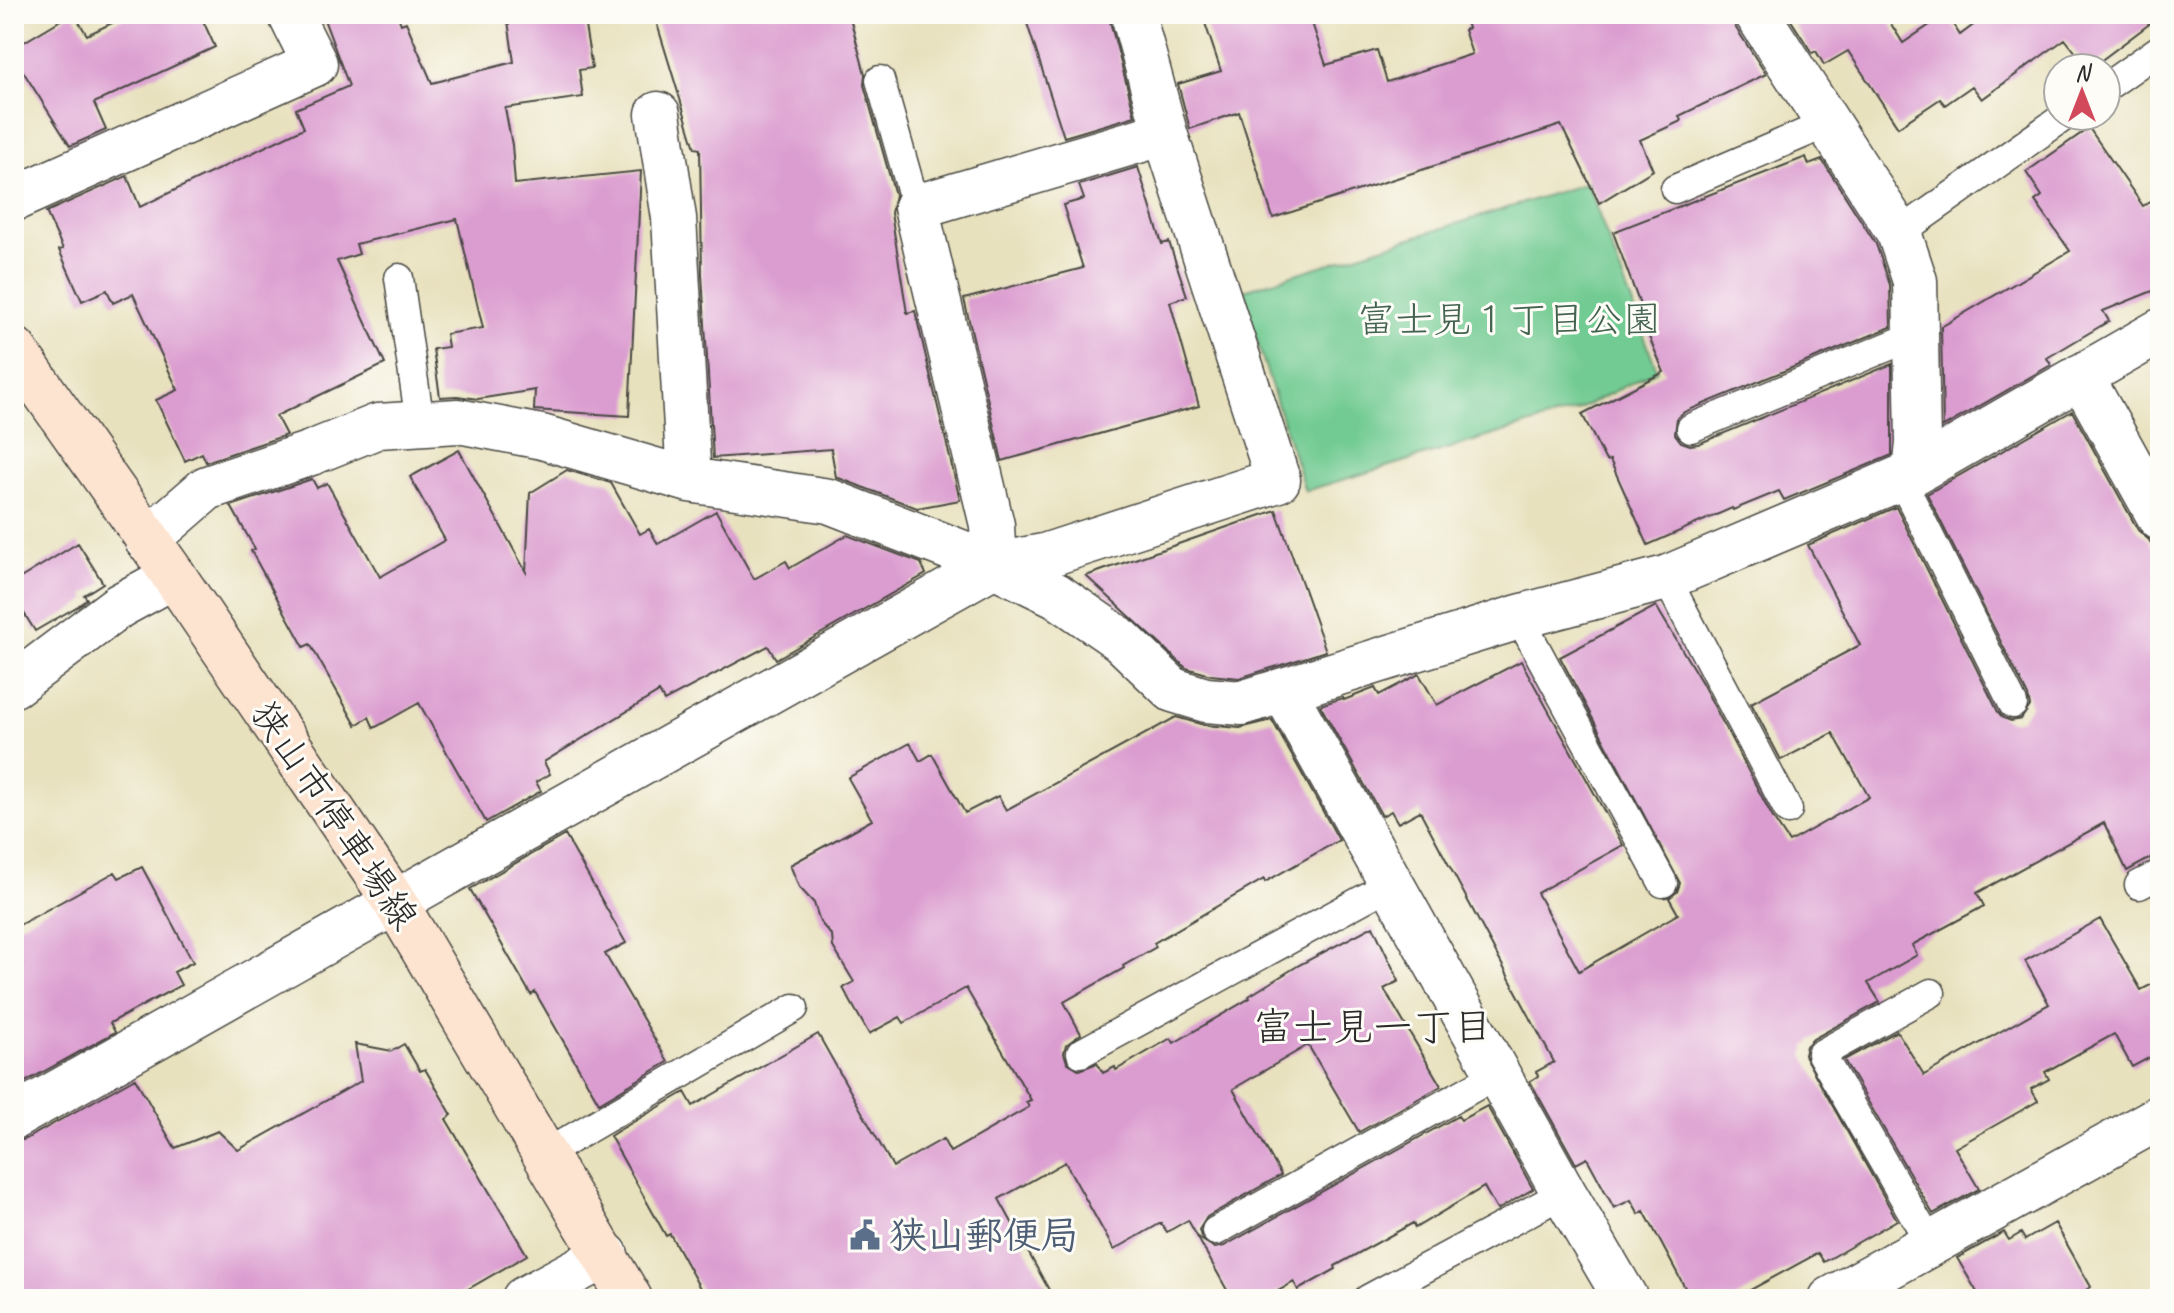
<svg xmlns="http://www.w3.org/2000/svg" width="2174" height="1313" viewBox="0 0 2174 1313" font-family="Caveat,'Klee One',sans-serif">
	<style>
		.green { fill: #72cb92; stroke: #4e7b5e; stroke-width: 2 }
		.building { fill: #db9dd0 }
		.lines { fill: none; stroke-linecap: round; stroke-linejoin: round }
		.lane-casing { stroke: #474641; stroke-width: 31 }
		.street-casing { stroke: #474641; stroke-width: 47 }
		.secondary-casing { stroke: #474641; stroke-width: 47 }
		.lane { stroke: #fff; stroke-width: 28 }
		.street { stroke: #fff; stroke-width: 44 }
		.secondary { stroke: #fde4d1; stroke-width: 44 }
		.labels { text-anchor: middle; stroke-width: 6; stroke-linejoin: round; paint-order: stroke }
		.park-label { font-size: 38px; fill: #44634f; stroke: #fdfcf7 }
		.street-label { font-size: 38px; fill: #2b2b2b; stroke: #fdfcf7 }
		.service-label { font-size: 38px; font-weight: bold; fill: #4e5e75; stroke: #fdfcf7; text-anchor: start }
		.neighbourhood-label { font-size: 40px; fill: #2b2b2b; stroke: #fdfcf7 }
	</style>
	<rect width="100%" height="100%" fill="#fdfcf7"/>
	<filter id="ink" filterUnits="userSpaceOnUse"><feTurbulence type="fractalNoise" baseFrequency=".0125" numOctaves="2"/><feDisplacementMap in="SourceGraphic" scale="16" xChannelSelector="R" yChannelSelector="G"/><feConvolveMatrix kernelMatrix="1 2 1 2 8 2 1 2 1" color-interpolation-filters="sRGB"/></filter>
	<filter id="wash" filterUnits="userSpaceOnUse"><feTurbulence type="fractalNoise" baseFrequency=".006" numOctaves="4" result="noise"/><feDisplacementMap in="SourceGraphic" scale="32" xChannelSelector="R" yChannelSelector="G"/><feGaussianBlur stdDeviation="1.8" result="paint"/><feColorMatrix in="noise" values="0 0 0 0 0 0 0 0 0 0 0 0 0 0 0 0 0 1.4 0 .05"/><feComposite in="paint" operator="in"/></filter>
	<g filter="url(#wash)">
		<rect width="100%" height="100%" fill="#e8e1be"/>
		<path class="green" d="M 1587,183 L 1657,370 L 1578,410 L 1305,491 L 1241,291 Z"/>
		<g id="blocks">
			<path class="building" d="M 71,14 L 74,14 L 87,35 L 131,14 L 200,14 L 215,47 L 94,103 L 106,130 L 70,146 L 14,57 L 14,48 Z
				M 322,14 L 397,14 L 401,24 L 406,22 L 432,83 L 514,62 L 507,14 L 583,14 L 592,68 L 579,70 L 583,97 L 505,108 L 512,145 L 515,184 L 641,171 L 629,416 L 534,410 L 535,390 L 478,399 L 457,396 L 440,397 L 433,349 L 448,347 L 446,334 L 483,328 L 457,219 L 356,244 L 359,254 L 337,261 L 385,364 L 276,416 L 286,435 L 206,462 L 202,453 L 185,461 L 156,400 L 178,390 L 133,294 L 113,303 L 107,290 L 82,301 L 59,250 L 63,249 L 46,212 L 127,176 L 140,207 L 304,128 L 296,109 L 349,86 Z
				M 654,14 L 849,14 L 865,74 L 864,85 L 895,195 L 891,213 L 907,313 L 915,311 L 960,500 L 917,508 L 836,477 L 831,449 L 713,458 L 702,274 L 700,149 L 695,148 Z
				M 1024,14 L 1108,14 L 1135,116 L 1064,137 Z
				M 1202,14 L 1309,14 L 1326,65 L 1377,50 L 1387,82 L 1472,54 L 1464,30 L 1468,28 L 1463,14 L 1732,14 L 1736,28 L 1766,74 L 1679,116 L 1681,121 L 1640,140 L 1653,170 L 1599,203 L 1561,125 L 1273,218 L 1239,112 L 1190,129 L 1178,84 L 1221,71 Z
				M 1787,14 L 1907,14 L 1891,24 L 1903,43 L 1946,14 L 1960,35 L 1988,14 L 2160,16 L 2091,68 L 2088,68 L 2065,39 L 1982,99 L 1972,86 L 1945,105 L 1940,99 L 1898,127 L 1848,51 L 1824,65 L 1816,51 L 1812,53 Z
				M 2089,128 L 2143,206 L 2160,196 L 2160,288 L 2103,311 L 2109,321 L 2047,358 L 2051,365 L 1943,427 L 1941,327 L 2070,251 L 2035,201 L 2042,196 L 2026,172 Z
				M 1806,157 L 1809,165 L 1822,160 L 1876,244 L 1890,285 L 1891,327 L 1684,412 L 1677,418 L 1675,434 L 1681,442 L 1690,445 L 1698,444 L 1892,364 L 1892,455 L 1784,500 L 1779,491 L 1733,510 L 1732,508 L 1648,545 L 1610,460 L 1606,461 L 1582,414 L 1664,372 L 1644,325 L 1647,324 L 1613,232 Z
				M 1138,167 L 1162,244 L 1169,242 L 1187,296 L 1170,302 L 1199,406 L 1002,461 L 964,299 L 1083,268 L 1063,205 L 1084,199 L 1079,185 Z
				M 2072,411 L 2138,530 L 2149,540 L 2160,559 L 2160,853 L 2127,871 L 2104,823 L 1977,893 L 1984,906 L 1912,945 L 1917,955 L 1868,983 L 1880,1002 L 1813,1039 L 1806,1046 L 1804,1055 L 1897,1220 L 1824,1262 L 1818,1253 L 1734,1299 L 1691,1299 L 1644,1211 L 1639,1214 L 1631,1200 L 1614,1208 L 1587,1158 L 1576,1164 L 1530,1081 L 1538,1076 L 1536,1072 L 1554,1062 L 1420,811 L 1398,823 L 1391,811 L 1382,816 L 1320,705 L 1343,698 L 1344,700 L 1375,688 L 1379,695 L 1419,674 L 1437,705 L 1521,661 L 1623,845 L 1537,893 L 1579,971 L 1678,914 L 1669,898 L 1677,892 L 1680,883 L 1560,657 L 1656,606 L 1702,683 L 1773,818 L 1789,842 L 1869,797 L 1833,733 L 1781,760 L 1751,703 L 1860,645 L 1808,545 L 1896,507 L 1998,712 L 2003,718 L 2011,721 L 2021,719 L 2030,706 L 2028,696 L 1927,494 Z
				M 459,450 L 526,572 L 530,493 L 567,470 L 611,483 L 640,534 L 649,529 L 658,544 L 716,511 L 754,579 L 786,561 L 790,568 L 847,535 L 921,563 L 926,574 L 776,659 L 768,646 L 664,701 L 659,692 L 544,762 L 550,774 L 536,782 L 541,791 L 486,822 L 419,703 L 374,728 L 369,717 L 356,725 L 310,644 L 304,647 L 251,551 L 255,549 L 231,506 L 312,479 L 317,488 L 327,483 L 380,577 L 445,540 L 410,477 Z
				M 1276,510 L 1326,651 L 1239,678 L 1211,675 L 1186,668 L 1086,576 Z
				M 78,543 L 103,583 L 84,595 L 87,599 L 78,606 L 35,631 L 14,597 L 14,582 Z
				M 1176,717 L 1204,725 L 1240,728 L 1272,720 L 1339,840 L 1265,882 L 1264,879 L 1154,943 L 1156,947 L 1123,966 L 1124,968 L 1064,1002 L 1081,1034 L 1066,1045 L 1064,1053 L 1067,1062 L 1080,1070 L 1097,1063 L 1103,1073 L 1115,1067 L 1116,1070 L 1171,1038 L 1174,1043 L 1250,998 L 1249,996 L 1299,965 L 1373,926 L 1399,981 L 1384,989 L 1441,1086 L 1359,1132 L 1308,1045 L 1233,1089 L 1281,1175 L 1207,1217 L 1199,1230 L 1202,1240 L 1215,1248 L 1224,1246 L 1458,1116 L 1461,1120 L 1487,1106 L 1533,1189 L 1497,1210 L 1484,1187 L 1415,1228 L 1413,1223 L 1335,1266 L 1336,1269 L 1298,1290 L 1294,1282 L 1264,1299 L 1232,1299 L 1188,1220 L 1167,1232 L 1161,1223 L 1114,1250 L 1065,1162 L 999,1199 L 1054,1299 L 706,1299 L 670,1234 L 666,1236 L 610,1136 L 616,1132 L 685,1092 L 693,1106 L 818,1034 L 893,1167 L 943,1139 L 950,1152 L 1029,1107 L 1026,1102 L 1031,1100 L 966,988 L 904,1023 L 900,1017 L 869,1034 L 843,988 L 854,982 L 833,947 L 832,936 L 820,922 L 814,903 L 799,887 L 790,865 L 872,820 L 848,778 L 910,743 L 920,761 L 932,754 L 965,813 L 998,796 L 1006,810 Z
				M 565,835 L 626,943 L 605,954 L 668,1062 L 599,1103 L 535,992 L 531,995 L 470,889 Z
				M 142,867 L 193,962 L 174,972 L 181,985 L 110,1023 L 115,1032 L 14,1088 L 14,928 L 115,872 L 119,878 Z
				M 2100,919 L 2141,990 L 2160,980 L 2160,1052 L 2132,1067 L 2114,1034 L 2045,1072 L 2049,1079 L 2031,1089 L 2038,1101 L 1955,1148 L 1979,1189 L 1933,1214 L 1844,1060 L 1897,1031 L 1924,1075 L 2049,1004 L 2025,961 Z
				M 355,1044 L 392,1051 L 404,1044 L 420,1071 L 425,1069 L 452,1115 L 446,1119 L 527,1255 L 451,1299 L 14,1299 L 14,1142 L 26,1139 L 135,1078 L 175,1148 L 218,1131 L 238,1150 L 361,1081 Z
				M 2055,1223 L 2091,1287 L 2071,1299 L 1981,1299 L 1957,1258 L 2004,1232 L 2009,1240 L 2021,1233 L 2025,1240 Z"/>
		</g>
	</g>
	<g filter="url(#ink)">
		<use href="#blocks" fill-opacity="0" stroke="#474641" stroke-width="2"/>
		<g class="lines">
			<g class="lane-casing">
				<path id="lane" d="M 880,80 L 916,207
					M 2106,87 L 2160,49
					M 1675,189 L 1826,124
					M 1899,233 L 2065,116
					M 399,278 L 420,423
					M 1691,428 L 1916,335
					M 1901,479 L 2013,704
					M 1666,578 L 1788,810
					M 1519,617 L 1663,883
					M 2139,885 L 2160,874
					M 1081,1053 L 1391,884
					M 545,1154 L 794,1008
					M 1216,1231 L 1498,1074
					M 1930,1243 L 1821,1054 L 1931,993
					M 1368,1299 L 1564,1193"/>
			</g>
			<g class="street-casing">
				<path id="street" d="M 1757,14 L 1899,233 L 1915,281 L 1918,443 L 1915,472
					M 658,114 L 674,218 L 689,480
					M 14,199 L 315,64 L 290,14
					M 2081,376 L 2160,518
					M 147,540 L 207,488 L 311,453 L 378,426 L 458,421 L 542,437 L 689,480 L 829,501 L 994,565 L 1056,595 L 1121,640 L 1173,690 L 1206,700 L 1242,703 L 1519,617 L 1666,578 L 1915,472 L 2160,331
					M 994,565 L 992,525 L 916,207 L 1165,133
					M 14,685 L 119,606 L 174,576
					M 1284,691 L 1564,1193 L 1626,1299
					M 14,1117 L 994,565 L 1044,556 L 1278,480 L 1165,133 L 1133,14
					M 524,1299 L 606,1255
					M 1831,1299 L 2160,1117"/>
			</g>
			<g class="secondary-casing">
				<path id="secondary" d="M 14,349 L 174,576 L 395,902 L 630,1299"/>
			</g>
			<use href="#lane" class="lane"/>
			<use href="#street" class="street"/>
			<use href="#secondary" class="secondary"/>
		</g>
	</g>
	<defs>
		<g id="civic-bare" transform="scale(2.4)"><path d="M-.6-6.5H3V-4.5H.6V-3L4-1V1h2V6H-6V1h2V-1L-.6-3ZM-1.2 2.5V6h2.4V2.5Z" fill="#5c6f8a" stroke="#fdfcf7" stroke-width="2.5" paint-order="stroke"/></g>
	</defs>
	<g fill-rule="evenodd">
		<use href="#civic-bare" x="865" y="1235"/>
	</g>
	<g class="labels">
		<g class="park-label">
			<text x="1509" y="332">富士見１丁目公園</text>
		</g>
		<g class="street-label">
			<text transform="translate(335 815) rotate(56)" y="13">狭山市停車場線</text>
		</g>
		<g class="service-label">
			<text x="889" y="1248">狭山郵便局</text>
		</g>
		<g class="neighbourhood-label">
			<text x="1373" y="1040">富士見一丁目</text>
		</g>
	</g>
	<rect width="2174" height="1313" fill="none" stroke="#fdfcf7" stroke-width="48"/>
	<g transform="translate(2082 92)"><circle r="38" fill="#fdfcf7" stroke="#a9a8a5" stroke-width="2"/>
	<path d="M0-6L14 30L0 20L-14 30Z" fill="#d1495b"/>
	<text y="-12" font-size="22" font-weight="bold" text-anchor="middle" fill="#2b2b2b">N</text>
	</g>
</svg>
